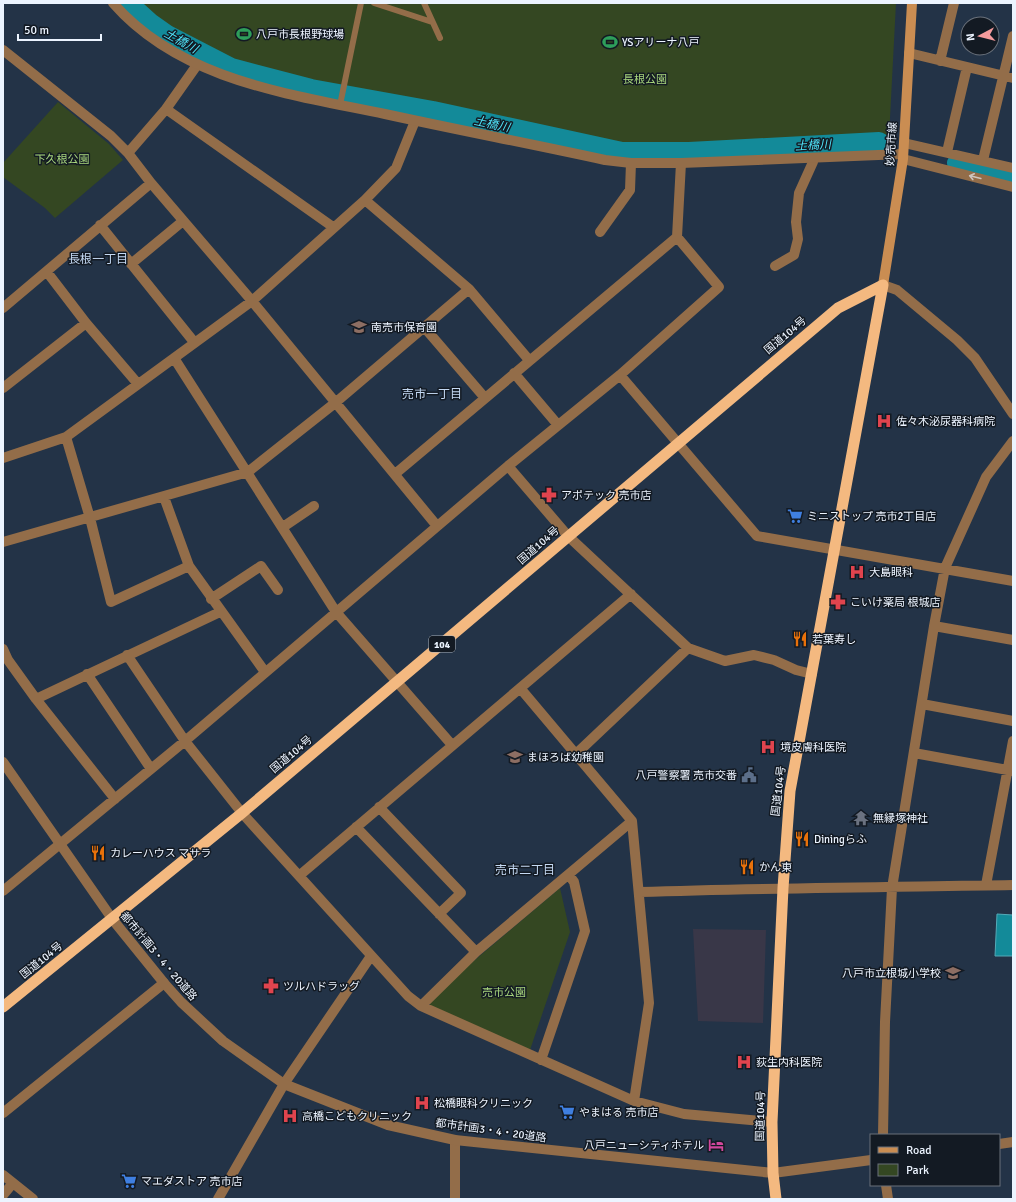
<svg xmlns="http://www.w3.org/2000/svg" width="1016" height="1202" viewBox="0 0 1016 1202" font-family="Signika,'Noto Sans JP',sans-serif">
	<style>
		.commercial { fill: #393748 }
		.green { fill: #344722 }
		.water { fill: #138a99; stroke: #54aab8 }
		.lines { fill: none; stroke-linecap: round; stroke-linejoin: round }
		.river { stroke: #138a99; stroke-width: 20 }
		.service { stroke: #936d49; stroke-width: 6 }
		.minor { stroke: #936d49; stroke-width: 10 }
		.tertiary { stroke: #936d49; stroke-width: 10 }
		.secondary { stroke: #ca8d52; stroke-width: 10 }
		.trunk { stroke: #f4b980; stroke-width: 11 }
		.oneway { stroke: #cdc5bf }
		.labels { text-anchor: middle; stroke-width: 3; stroke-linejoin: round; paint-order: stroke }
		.shield { fill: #131a23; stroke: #abb3bd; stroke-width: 1 }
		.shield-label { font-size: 10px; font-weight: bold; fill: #ecf4ff }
		.poi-label { font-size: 11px; fill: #ecf4ff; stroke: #131a23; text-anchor: start }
		.park-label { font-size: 11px; fill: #a8d67d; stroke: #131a23 }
		.street-label { font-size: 11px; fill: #ecf4ff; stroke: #131a23 }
		.water-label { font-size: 12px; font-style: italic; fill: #50e5fb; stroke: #131a23 }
		.neighbourhood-label { font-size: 12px; fill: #c4d9f3; stroke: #131a23 }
	</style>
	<rect width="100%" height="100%" fill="#233347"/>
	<path class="commercial" d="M 693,929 L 766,930 L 763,1023 L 698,1021 Z"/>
	<path class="green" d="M 125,3 L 896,3 L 889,137 L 884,143 L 875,145 L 808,145 L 805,150 L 621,156 L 428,115 L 312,94 L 245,75 L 212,62 L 162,35 Z
		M 58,102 L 109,144 L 123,160 L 55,218 L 45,208 L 3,177 L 3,163 Z
		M 560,888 L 570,932 L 530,1050 L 430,1006 L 430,1003 L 450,981 Z"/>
	<path class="water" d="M 997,914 L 1013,915 L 1013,956 L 995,956 Z"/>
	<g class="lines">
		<path class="river" d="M 128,3 L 150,23 L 167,35 L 231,68 L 311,89 L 433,111 L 622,152 L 689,152 L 879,142
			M 957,163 L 1013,177"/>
		<path class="service" d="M 374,3 L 432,22
			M 424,3 L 440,38
			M 340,105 L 361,3"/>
		<path class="minor" d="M 3,50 L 111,136 L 128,153 L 151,183 L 252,301 L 437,526
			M 909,53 L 1013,78
			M 940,61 L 954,3
			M 166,109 L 333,227
			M 904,143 L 1013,168
			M 947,152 L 967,67
			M 128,153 L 166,109 L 197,65
			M 903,159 L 1013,187
			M 983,160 L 1013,36
			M 365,200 L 469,289 L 529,360
			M 100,225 L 194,342
			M 600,232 L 630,190 L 631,163
			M 131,264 L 183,221
			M 775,266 L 794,255 L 798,239 L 796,222 L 799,193 L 813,162 L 813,158
			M 47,272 L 86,323 L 138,384
			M 883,285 L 897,290 L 957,340 L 975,358 L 1013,414
			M 3,308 L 151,183
			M 424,327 L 485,398
			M 174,358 L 336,612 L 452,745
			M 514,373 L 558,425
			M 620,375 L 757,536 L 1013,581
			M 3,388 L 86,323
			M 66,437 L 90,518 L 111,602 L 189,566
			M 3,458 L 66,437 L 252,301 L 365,200 L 396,168 L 415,121
			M 508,466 L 568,536 L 688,648 L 576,754
			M 395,474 L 677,237 L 681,163
			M 164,497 L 189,566 L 265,672
			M 283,527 L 314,506
			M 3,542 L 248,472 L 335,403 L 469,289
			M 211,599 L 261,566 L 278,590
			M 934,626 L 1013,640
			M 688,648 L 725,661 L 754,655 L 774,660 L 796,670 L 812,674
			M 3,649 L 8,660 L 36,699 L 115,799
			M 127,655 L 185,741 L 242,813 L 408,996 L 421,1006 L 634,1101 L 649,1003 L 632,821 L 520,688
			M 87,674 L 151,769
			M 36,699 L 220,612
			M 922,704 L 1013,721
			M 914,753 L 1013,771
			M 379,807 L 461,893 L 439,914
			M 356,827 L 476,952
			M 300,875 L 631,594
			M 986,885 L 1013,741
			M 3,891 L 185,741 L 508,466 L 620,375 L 719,287 L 677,237
			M 640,892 C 764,888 889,887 1013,885
			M 421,1006 L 476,952 L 632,821
			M 541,1060 L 585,931 L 574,882 L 569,875
			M 284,1084 L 371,956
			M 634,1101 L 684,1114 L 772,1122
			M 3,1113 L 164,983
			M 883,1135 L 885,1022 L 892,888 L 934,626 L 945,568 L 986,477 L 1013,441
			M 455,1140 L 455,1199
			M 3,1175 L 33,1199
			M 886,1185 L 888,1199
			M 3,1195 L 13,1183"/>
		<path class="tertiary" d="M 113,3 C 181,81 290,94 385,114 C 458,130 532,144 605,160 L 631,163 L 681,163 L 903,154
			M 3,762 L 113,920 L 164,983 L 181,1002 L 223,1041 L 284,1084 L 388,1125 L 455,1140 L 773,1173 L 871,1160
			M 999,1144 L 1013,1142
			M 218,1199 L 284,1084"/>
		<path class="secondary" d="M 883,285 L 903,159 L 912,3"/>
		<path class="trunk" d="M 3,1007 L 242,813 L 838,308 L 883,285
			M 776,1199 L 773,1173 L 772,1122 L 783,888 L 790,791 L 883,285"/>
	</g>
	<defs><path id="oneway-shaft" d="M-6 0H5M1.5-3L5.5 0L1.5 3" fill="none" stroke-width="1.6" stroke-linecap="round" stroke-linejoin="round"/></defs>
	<use class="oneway" href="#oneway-shaft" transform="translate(975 177) rotate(-166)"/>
	<defs>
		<g id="stadium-bare" transform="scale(1.2)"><path d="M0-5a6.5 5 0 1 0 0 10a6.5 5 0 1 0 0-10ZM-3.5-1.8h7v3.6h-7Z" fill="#2e9e5b" stroke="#131a23" stroke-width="2.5" paint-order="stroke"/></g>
		<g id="school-bare" transform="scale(1.2)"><path d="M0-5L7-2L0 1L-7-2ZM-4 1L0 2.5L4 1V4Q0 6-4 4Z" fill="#8d6e63" stroke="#131a23" stroke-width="2.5" paint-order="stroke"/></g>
		<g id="hospital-bare" transform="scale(1.2)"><path d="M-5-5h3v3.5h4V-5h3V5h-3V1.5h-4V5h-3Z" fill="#e0444e" stroke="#131a23" stroke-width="2.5" paint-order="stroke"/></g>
		<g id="pharmacy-bare" transform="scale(1.2)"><path d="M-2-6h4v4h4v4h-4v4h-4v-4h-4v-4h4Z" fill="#e0444e" stroke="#131a23" stroke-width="2.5" paint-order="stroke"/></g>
		<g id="supermarket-bare" transform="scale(1.2)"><path d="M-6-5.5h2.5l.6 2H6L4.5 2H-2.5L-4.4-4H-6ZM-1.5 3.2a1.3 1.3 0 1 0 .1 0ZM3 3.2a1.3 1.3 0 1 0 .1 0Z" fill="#3f7fe0" stroke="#131a23" stroke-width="2.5" paint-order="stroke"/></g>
		<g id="restaurant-bare" transform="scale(1.2)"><path d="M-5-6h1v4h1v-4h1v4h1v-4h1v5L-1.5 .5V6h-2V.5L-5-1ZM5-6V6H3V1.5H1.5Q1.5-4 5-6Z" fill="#e8710a" stroke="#131a23" stroke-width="2.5" paint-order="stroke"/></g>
		<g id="civic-bare" transform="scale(1.2)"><path d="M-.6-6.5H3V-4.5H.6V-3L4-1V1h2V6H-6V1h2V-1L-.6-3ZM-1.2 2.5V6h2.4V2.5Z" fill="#5c6f8a" stroke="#131a23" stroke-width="2.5" paint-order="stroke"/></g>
		<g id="temple-bare" transform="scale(1.2)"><path d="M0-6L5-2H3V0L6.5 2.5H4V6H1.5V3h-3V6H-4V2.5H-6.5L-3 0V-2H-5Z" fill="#6b7280" stroke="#131a23" stroke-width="2.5" paint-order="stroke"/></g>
		<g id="hotel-bare" transform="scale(1.2)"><path d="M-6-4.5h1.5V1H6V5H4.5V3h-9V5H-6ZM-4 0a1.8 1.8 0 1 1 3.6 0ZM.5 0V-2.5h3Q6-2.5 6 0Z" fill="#d1479c" stroke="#131a23" stroke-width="2.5" paint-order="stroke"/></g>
	</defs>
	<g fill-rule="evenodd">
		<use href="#stadium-bare" x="244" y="34"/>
		<use href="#stadium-bare" x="610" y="42"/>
		<use href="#school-bare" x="359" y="327"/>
		<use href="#hospital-bare" x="884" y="421"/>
		<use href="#pharmacy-bare" x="549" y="495"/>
		<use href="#supermarket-bare" x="795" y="516"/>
		<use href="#hospital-bare" x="857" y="572"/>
		<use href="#pharmacy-bare" x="838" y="602"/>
		<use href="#restaurant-bare" x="800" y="639"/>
		<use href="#hospital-bare" x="768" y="747"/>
		<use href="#school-bare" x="515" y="757"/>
		<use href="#civic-bare" x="749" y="775"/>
		<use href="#temple-bare" x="861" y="818"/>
		<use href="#restaurant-bare" x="802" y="839"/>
		<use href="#restaurant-bare" x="98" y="853"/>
		<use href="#restaurant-bare" x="747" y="867"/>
		<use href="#school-bare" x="953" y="973"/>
		<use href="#pharmacy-bare" x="271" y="986"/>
		<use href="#hospital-bare" x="744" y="1062"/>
		<use href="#hospital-bare" x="422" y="1103"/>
		<use href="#supermarket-bare" x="567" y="1112"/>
		<use href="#hospital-bare" x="290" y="1116"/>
		<use href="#hotel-bare" x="716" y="1145"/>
		<use href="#supermarket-bare" x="129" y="1181"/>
	</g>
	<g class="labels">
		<rect class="shield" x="429" y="636" width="26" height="16" rx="3"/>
		<g class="shield-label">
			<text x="442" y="648">104</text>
		</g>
		<g class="poi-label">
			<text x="256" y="38">八戸市長根野球場</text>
			<text x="622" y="46">YSアリーナ八戸</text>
			<text x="371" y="331">南売市保育園</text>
			<text x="896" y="425">佐々木泌尿器科病院</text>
			<text x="561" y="499">アポテック 売市店</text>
			<text x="807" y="520">ミニストップ 売市2丁目店</text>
			<text x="869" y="576">大島眼科</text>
			<text x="850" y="606">こいけ薬局 根城店</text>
			<text x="812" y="643">若葉寿し</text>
			<text x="780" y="751">境皮膚科医院</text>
			<text x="527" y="761">まほろば幼稚園</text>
			<text x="737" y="779" text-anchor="end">八戸警察署 売市交番</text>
			<text x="873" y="822">無縁塚神社</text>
			<text x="814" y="843">Diningらふ</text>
			<text x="110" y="857">カレーハウス マサラ</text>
			<text x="759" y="871">かん東</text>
			<text x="941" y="977" text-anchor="end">八戸市立根城小学校</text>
			<text x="283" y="990">ツルハドラッグ</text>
			<text x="756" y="1066">荻生内科医院</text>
			<text x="434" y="1107">松橋眼科クリニック</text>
			<text x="579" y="1116">やまはる 売市店</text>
			<text x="302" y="1120">高橋こどもクリニック</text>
			<text x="704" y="1149" text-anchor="end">八戸ニューシティホテル</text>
			<text x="141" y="1185">マエダストア 売市店</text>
		</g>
		<g class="park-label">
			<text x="645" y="83">長根公園</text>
			<text x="62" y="163">下久根公園</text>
			<text x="504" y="996">売市公園</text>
		</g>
		<g class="street-label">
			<text transform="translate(891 144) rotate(-86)" y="4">妙売市線</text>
			<text transform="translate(785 335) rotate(-40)" y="4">国道104号</text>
			<text transform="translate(538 545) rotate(-41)" y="4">国道104号</text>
			<text transform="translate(291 754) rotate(-40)" y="4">国道104号</text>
			<text transform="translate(778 791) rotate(-83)" y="4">国道104号</text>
			<text transform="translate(159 956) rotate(50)" y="4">都市計画3・4・20道路</text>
			<text transform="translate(41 960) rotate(-39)" y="4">国道104号</text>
			<text transform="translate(760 1116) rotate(-89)" y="4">国道104号</text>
			<text transform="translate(491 1130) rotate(8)" y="4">都市計画3・4・20道路</text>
		</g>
		<g class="water-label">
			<text transform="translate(181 41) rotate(29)" y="4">土橋川</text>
			<text transform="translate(492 124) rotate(12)" y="4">土橋川</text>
			<text transform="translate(813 145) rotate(-3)" y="4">土橋川</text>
		</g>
		<g class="neighbourhood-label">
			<text x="98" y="263">長根一丁目</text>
			<text x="432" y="398">売市一丁目</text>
			<text x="525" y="874">売市二丁目</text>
		</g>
	</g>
	<rect width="1016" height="1202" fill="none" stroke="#ecf4ff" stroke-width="8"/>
	<rect x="870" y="1134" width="130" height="52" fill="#131a23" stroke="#6a717b"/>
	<rect x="878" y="1147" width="20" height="6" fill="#ca8d52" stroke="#6a717b"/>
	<text x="906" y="1154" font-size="12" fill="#ecf4ff">Road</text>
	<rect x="878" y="1164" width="20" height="12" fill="#344722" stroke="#6a717b"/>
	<text x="906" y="1174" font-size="12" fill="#ecf4ff">Park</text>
	<g transform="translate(980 36) rotate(263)"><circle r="19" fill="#131a23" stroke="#6a717b"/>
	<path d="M0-3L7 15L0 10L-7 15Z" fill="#f59b9d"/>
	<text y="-6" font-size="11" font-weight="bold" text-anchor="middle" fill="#ecf4ff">N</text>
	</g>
	<path d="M18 34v6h83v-6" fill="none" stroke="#ecf4ff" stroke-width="2"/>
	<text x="24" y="34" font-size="12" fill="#ecf4ff" stroke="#131a23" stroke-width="3" paint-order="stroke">50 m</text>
</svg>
